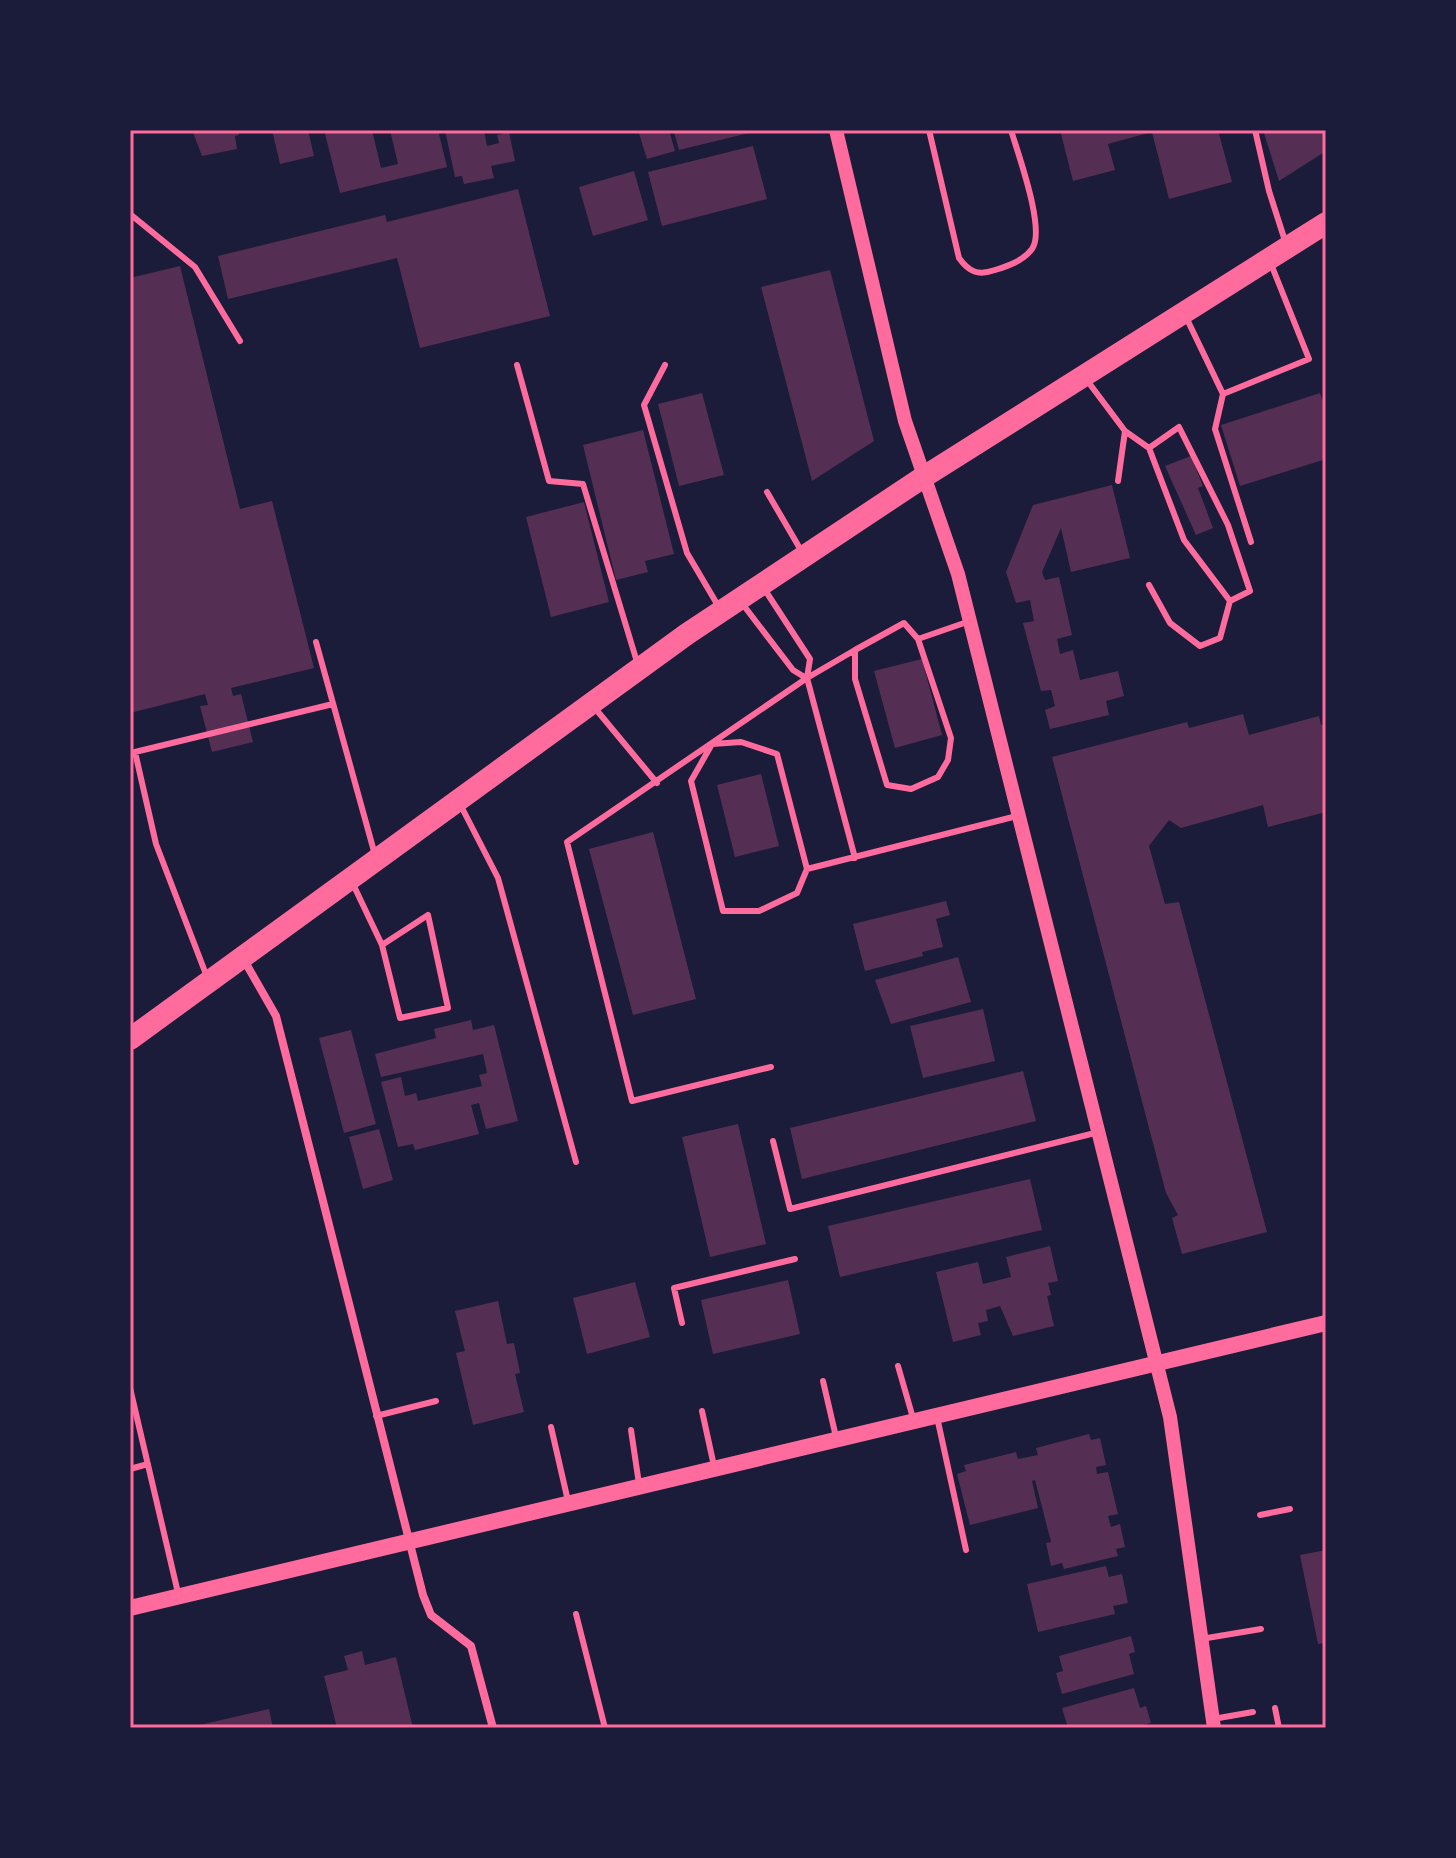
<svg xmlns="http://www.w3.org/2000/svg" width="1456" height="1858" viewBox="0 0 1456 1858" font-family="'Archivo Narrow',sans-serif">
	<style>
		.building { fill: #542f53 }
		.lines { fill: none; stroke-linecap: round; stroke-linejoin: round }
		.service { stroke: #ff6b9d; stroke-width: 6 }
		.minor { stroke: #ff6b9d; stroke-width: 8 }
		.tertiary { stroke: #ff6b9d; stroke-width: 14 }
		.secondary { stroke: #ff6b9d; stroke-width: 16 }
		.trunk { stroke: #ff6b9d; stroke-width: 22 }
		.neatline { fill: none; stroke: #ff6b9d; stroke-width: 3 }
	</style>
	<rect width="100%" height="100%" fill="#1b1b3a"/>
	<path class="building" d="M 192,130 L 238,130 L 239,135 L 235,136 L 237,149 L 202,156 Z
		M 272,130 L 308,130 L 314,156 L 280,164 Z
		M 324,130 L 372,130 L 381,168 L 398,164 L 390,130 L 438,130 L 447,167 L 340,193 Z
		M 445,130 L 484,130 L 487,146 L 499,143 L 497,135 L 509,132 L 515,161 L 491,166 L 494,178 L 464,184 L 462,176 L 455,177 Z
		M 638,130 L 669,130 L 675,151 L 647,159 Z
		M 682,130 L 748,130 L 749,133 L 679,150 L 674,132 Z
		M 1060,130 L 1218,130 L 1232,182 L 1169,199 L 1152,132 L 1108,144 L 1115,170 L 1073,181 Z
		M 1263,130 L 1326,130 L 1326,151 L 1279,181 Z
		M 753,146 L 767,199 L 662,226 L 648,172 Z
		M 634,171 L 648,220 L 593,236 L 579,187 Z
		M 518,189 L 550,316 L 420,348 L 397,258 L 228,299 L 218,256 L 385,215 L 387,222 Z
		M 180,266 L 240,509 L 272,501 L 314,668 L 231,688 L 233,696 L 241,694 L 253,742 L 212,752 L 200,706 L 208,705 L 205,694 L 130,713 L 130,278 Z
		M 830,270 L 874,441 L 812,481 L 761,287 Z
		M 702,393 L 724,475 L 679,486 L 658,404 Z
		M 1320,393 L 1326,411 L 1326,459 L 1240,486 L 1221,425 Z
		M 643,430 L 674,554 L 645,561 L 648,572 L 616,580 L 583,445 Z
		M 1191,456 L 1203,486 L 1198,488 L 1213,528 L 1196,535 L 1165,466 Z
		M 1112,485 L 1130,558 L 1071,572 L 1061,528 L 1042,572 L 1045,580 L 1059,577 L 1072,635 L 1057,639 L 1060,654 L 1073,650 L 1080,680 L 1118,671 L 1124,696 L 1106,701 L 1109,715 L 1050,729 L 1045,710 L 1055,706 L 1051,690 L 1041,691 L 1023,623 L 1034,621 L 1030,600 L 1016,603 L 1006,572 L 1033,505 Z
		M 584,502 L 609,602 L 551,617 L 526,517 Z
		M 922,659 L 942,735 L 895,748 L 874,671 Z
		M 1243,714 L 1249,735 L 1319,716 L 1321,725 L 1326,723 L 1326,812 L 1268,827 L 1263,805 L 1181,828 L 1169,820 L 1149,846 L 1165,904 L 1179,902 L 1267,1232 L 1182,1254 L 1172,1218 L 1178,1215 L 1166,1193 L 1052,757 L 1187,722 L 1189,728 Z
		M 761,774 L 779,846 L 735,857 L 717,785 Z
		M 653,832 L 696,999 L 633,1015 L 589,849 Z
		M 946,901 L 950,915 L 936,919 L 943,947 L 922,952 L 923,956 L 865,971 L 853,924 Z
		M 958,957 L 971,1002 L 891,1024 L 875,980 Z
		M 983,1009 L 995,1061 L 923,1078 L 910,1026 Z
		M 471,1020 L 473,1030 L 494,1025 L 518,1121 L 486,1129 L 479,1103 L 471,1105 L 479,1134 L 415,1150 L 413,1144 L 398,1147 L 381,1082 L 401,1077 L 405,1096 L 416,1093 L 418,1101 L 482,1086 L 479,1075 L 487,1073 L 483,1054 L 381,1077 L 375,1054 L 436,1038 L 434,1029 Z
		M 351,1030 L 376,1124 L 344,1133 L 319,1038 Z
		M 1023,1071 L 1036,1121 L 802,1179 L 790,1128 Z
		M 738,1124 L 766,1244 L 710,1257 L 682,1137 Z
		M 379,1129 L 393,1180 L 363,1189 L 349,1137 Z
		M 1030,1179 L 1042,1230 L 840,1277 L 828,1226 Z
		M 1050,1246 L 1058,1281 L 1048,1283 L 1051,1295 L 1047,1296 L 1054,1326 L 1013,1336 L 1000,1306 L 986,1310 L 988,1321 L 978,1323 L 981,1335 L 953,1342 L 936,1272 L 978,1262 L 983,1284 L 1011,1277 L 1006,1257 Z
		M 788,1280 L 800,1334 L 713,1354 L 701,1300 Z
		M 635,1282 L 650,1337 L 587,1354 L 573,1298 Z
		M 498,1301 L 507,1344 L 514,1343 L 520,1373 L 515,1374 L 524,1412 L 473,1425 L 456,1353 L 465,1351 L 455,1311 Z
		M 1089,1434 L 1091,1440 L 1100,1438 L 1106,1465 L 1096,1467 L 1097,1474 L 1108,1472 L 1118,1514 L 1108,1516 L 1111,1527 L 1120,1524 L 1125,1547 L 1116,1549 L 1118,1556 L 1064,1569 L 1062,1563 L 1051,1566 L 1046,1543 L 1051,1542 L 1035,1480 L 1032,1481 L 1038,1508 L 970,1525 L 957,1474 L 966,1471 L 964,1465 L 1016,1452 L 1018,1459 L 1038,1455 L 1036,1448 Z
		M 1326,1550 L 1326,1643 L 1318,1644 L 1300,1555 Z
		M 1106,1566 L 1109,1577 L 1122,1574 L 1128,1603 L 1113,1606 L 1115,1614 L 1038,1632 L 1027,1584 Z
		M 1131,1636 L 1135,1652 L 1129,1654 L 1134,1674 L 1062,1694 L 1056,1673 L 1063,1671 L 1059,1656 Z
		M 362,1651 L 365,1665 L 396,1657 L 413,1728 L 337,1728 L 324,1676 L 348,1670 L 344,1656 Z
		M 1134,1688 L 1140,1708 L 1146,1706 L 1151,1723 L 1132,1728 L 1068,1728 L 1062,1708 Z
		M 269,1709 L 273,1728 L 191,1728 L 191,1727 Z"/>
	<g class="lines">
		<path class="service" d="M 929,130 L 959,258 C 969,272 978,276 995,270 C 1008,266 1023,261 1032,249 C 1046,230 1018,154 1011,130
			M 1255,130 L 1269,191 L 1286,244
			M 130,214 L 195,267 L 240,341
			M 1185,315 L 1223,394 L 1215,429 L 1251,542
			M 517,365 L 549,481 L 583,484 L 637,662
			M 665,365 L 644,405 L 687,553 L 720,609
			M 1086,379 L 1125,431 L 1118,481
			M 1223,394 L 1309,359 L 1271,264
			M 1125,431 L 1149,448 L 1184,540 L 1230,601 L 1220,638 L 1200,646 L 1170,623 L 1149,585
			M 1149,448 L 1179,427 L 1228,525 L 1250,591 L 1230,601
			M 767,492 L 802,552
			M 763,587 L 810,659 L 807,678 L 855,858
			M 741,602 L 793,670 L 806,678
			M 904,623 L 918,639 L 951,738 L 948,760 L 938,777 L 911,789 L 887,785 L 855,679 L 855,650 Z
			M 918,639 L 970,621
			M 316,642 L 375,855
			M 594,707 L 657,783
			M 741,742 L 777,754 L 807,869 L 797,893 L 759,911 L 723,911 L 691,781 L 712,744 Z
			M 461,806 L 498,878 L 576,1162
			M 807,869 L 1017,816
			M 352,882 L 382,945 L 428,915 L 448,1008 L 400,1018 L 382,945
			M 207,977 L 156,844 L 135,752 L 333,704
			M 771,1067 L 632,1101 L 567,842 L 807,678 L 855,650
			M 773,1141 L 790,1209 L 1099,1132
			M 682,1323 L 674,1288 L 795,1259
			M 898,1366 L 913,1418
			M 823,1381 L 836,1437
			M 130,1388 L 178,1593
			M 702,1411 L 714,1466
			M 376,1416 L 436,1401
			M 937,1417 L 966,1550
			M 551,1427 L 568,1501
			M 631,1430 L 639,1484
			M 130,1469 L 148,1464
			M 1260,1515 L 1290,1509
			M 576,1614 L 605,1728
			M 1201,1639 L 1261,1629
			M 1275,1708 L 1279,1728
			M 1213,1719 L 1253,1712"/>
		<path class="minor" d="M 244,960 L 276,1016 L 423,1595 L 431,1615 L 471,1646 L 493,1728"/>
		<path class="tertiary" d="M 836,130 L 905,421 L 958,574 L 1170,1417 L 1214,1728"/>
		<path class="secondary" d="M 130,1608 L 1326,1323"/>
		<path class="trunk" d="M 130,1039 L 687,634 L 922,478 L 1326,223"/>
	</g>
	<rect width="1456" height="1858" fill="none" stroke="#1b1b3a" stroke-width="264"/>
	<rect x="132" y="132" width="1192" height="1594" class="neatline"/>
</svg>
